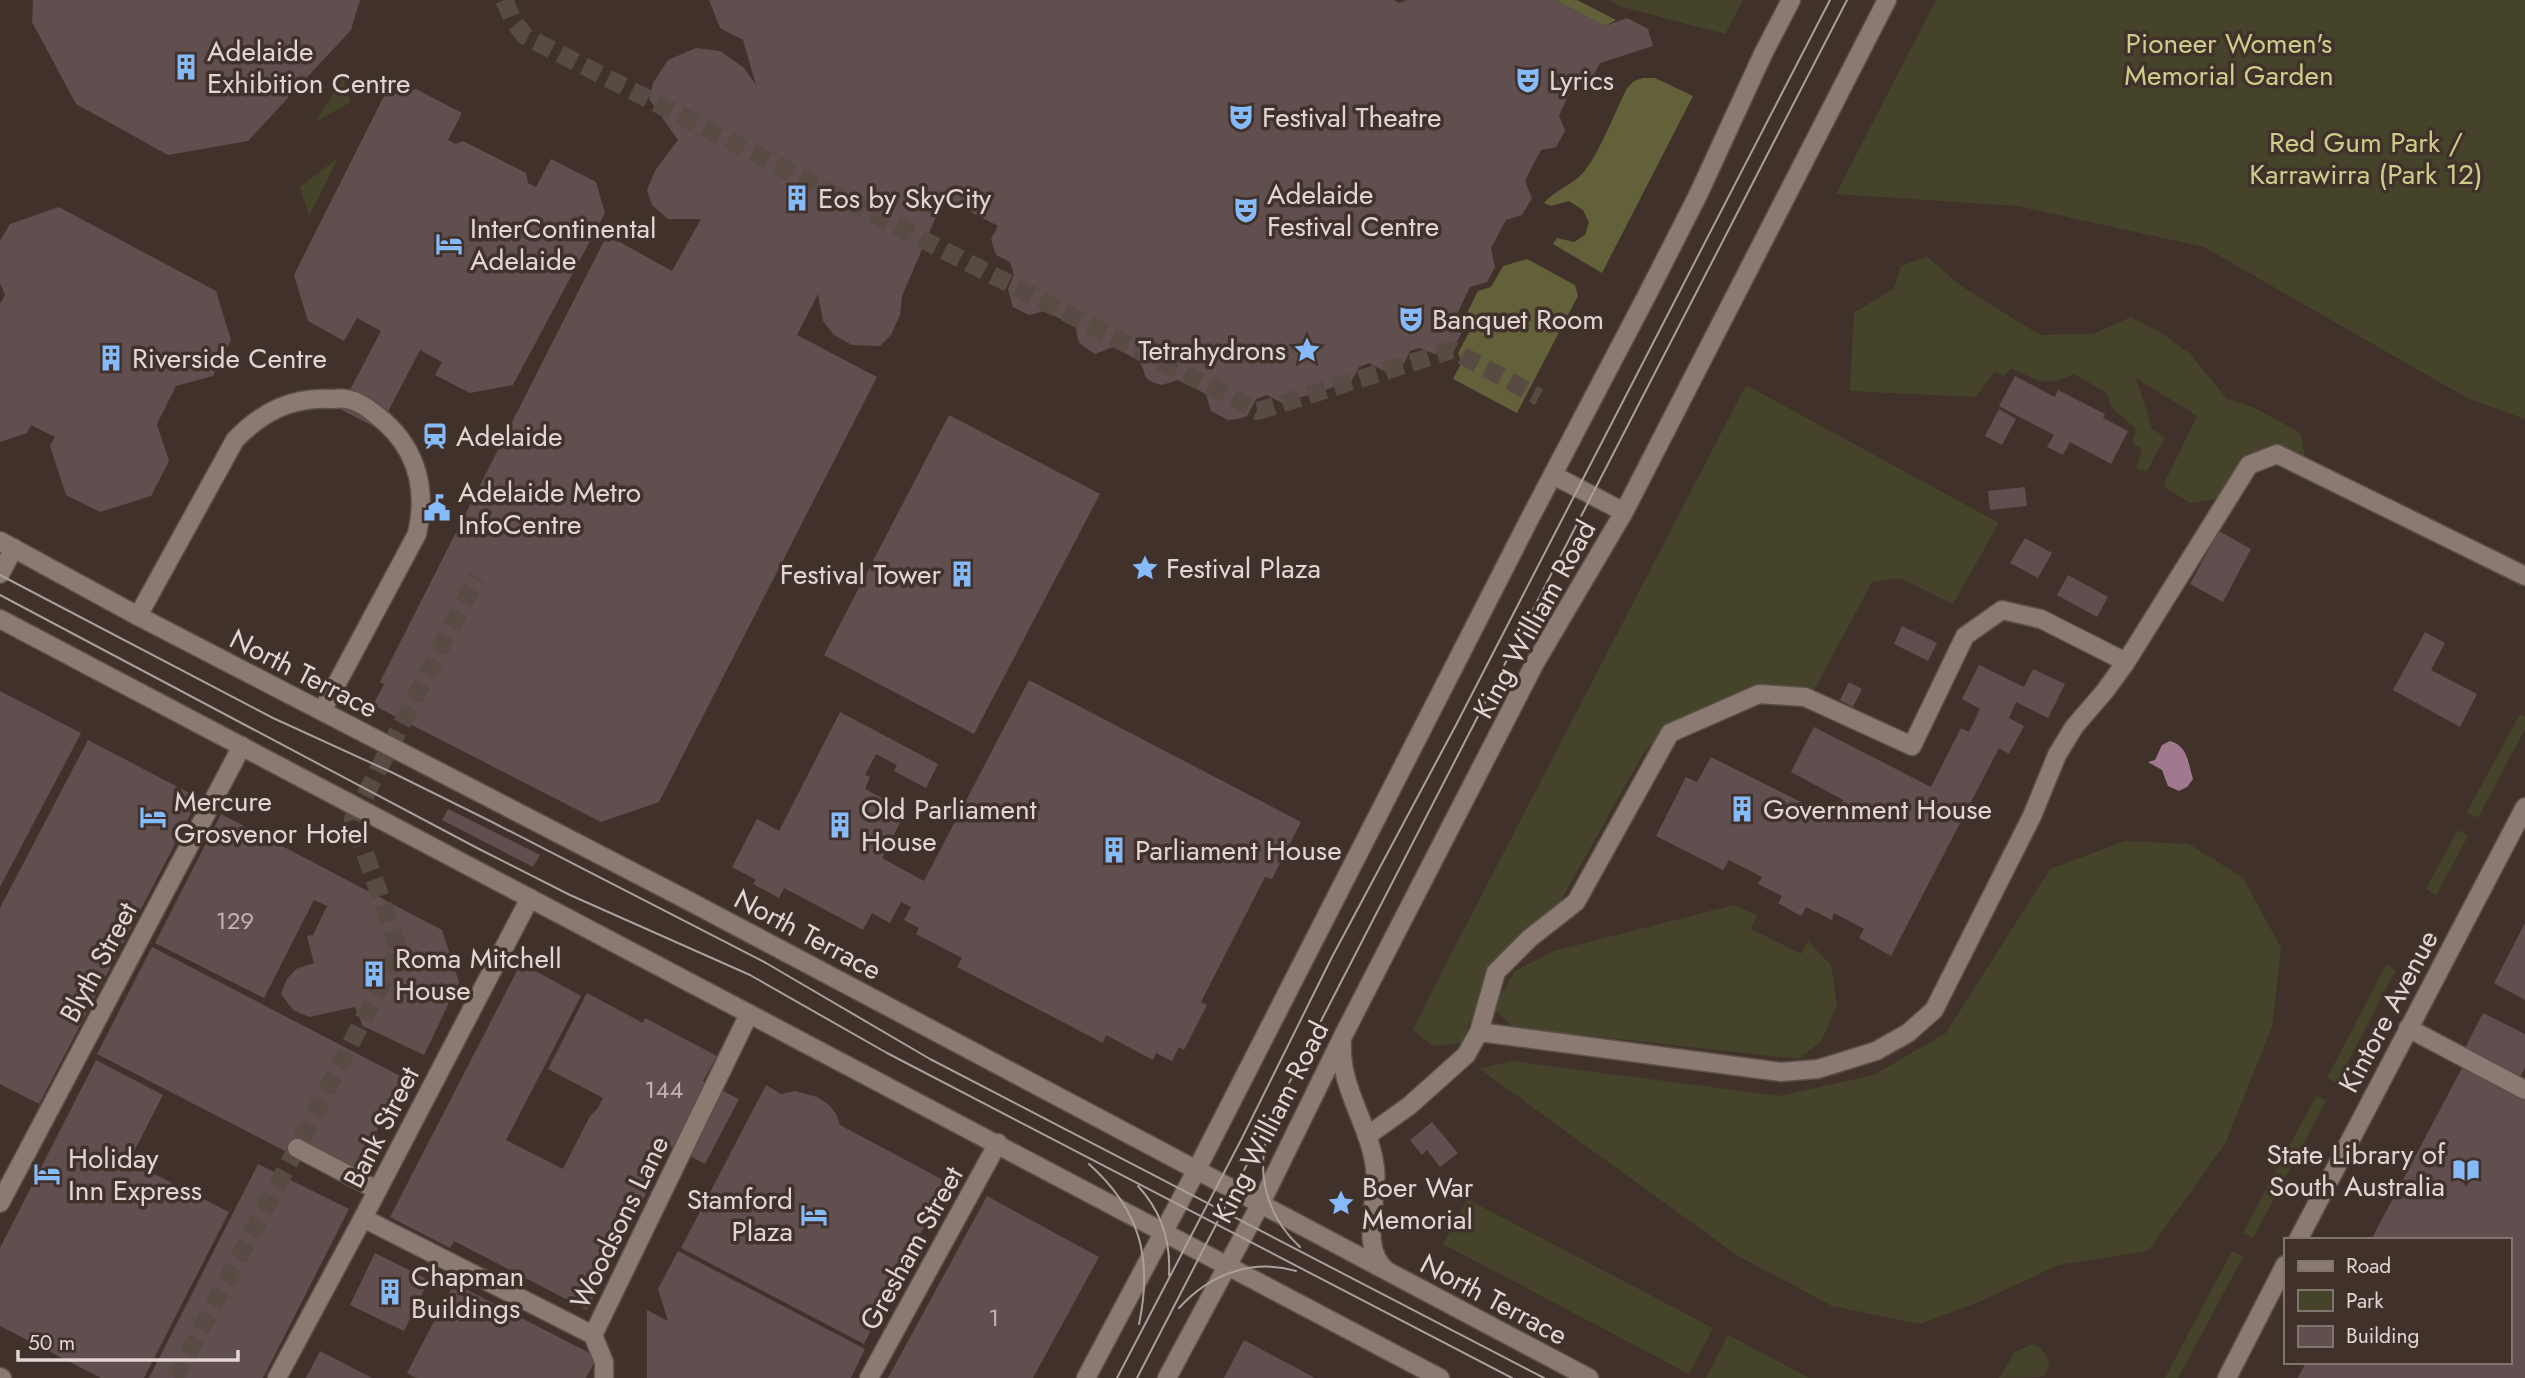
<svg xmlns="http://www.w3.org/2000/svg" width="2525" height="1378" viewBox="0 0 2525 1378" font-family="Jost,sans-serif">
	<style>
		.green { fill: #45442b }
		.forest { fill: #62613a }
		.water { fill: #a0798e }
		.building { fill: #614f50 }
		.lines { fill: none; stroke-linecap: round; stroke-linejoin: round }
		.street-tunnel { stroke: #584b44; stroke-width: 18; stroke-dasharray: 18 9; stroke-linecap: butt }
		.lane-casing { stroke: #5b4f49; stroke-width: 21 }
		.street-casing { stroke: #5b4f49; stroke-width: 21 }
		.secondary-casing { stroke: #5b4f49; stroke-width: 21 }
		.lane { stroke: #8a7a72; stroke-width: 18 }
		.street { stroke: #8a7a72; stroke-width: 18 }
		.secondary { stroke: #8a7a72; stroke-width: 18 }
		.tram { stroke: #aa9f9a; stroke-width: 2 }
		.labels { text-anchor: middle; stroke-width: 7; stroke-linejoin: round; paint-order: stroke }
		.number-label { font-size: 24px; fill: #c0b4b2 }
		.park-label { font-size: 28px; fill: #cecc8a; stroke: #40322b }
		.poi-label { font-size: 28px; fill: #e0d6d2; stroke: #40322b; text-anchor: start }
		.street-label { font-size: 28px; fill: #e0d6d2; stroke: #40322b }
	</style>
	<rect width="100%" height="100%" fill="#40322b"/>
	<path class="green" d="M 1608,0 L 1743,0 L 1725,34 L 1619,6 Z
		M 1936,0 L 2525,0 L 2525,419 L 2467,398 L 2204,247 L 2017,206 L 1836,194 Z
		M 343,78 L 351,102 L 315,122 Z
		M 338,158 L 309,216 L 300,187 Z
		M 1927,257 L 1964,288 L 2040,335 L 2093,334 L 2131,317 L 2160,332 L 2190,354 L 2227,399 L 2255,408 L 2300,433 L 2307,467 L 2265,454 L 2238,464 L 2220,498 L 2190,503 L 2163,486 L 2197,416 L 2136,378 L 2152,429 L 2165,437 L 2147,471 L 2136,469 L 2142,449 L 2132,443 L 2136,429 L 2111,407 L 2107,393 L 2074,374 C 2046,387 2038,381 2011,368 L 2004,376 L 1994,372 L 1976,397 L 1850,391 L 1854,313 L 1894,288 L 1901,266 Z
		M 1746,385 L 1999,523 L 1953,604 L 1900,578 L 1872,582 L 1808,701 L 1756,702 L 1672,728 L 1644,752 L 1560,902 L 1481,994 L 1462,1043 L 1433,1046 L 1413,1030 L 1431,993 Z
		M 2520,714 L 2525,717 L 2525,729 L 2478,818 L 2467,812 Z
		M 2458,830 L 2468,836 L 2436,895 L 2426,889 Z
		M 2125,841 L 2189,844 L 2243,878 L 2281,948 L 2272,1027 L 2225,1144 L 2148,1251 L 2058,1265 L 1981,1301 L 1920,1324 L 1832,1306 L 1738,1256 L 1480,1069 L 1511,1061 L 1779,1096 L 1874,1075 L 1946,1033 L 2050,869 Z
		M 1734,905 L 1757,915 L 1751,929 L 1801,954 L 1808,941 L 1831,965 L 1837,1005 L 1822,1040 L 1799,1059 L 1575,1034 L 1518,1031 L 1493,1009 L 1515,971 L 1554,951 Z
		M 2386,965 L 2396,970 L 2337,1083 L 2327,1078 Z
		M 2316,1096 L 2326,1101 L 2253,1238 L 2243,1233 Z
		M 1467,1199 L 1713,1328 L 1689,1374 L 1443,1244 Z
		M 2232,1251 L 2243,1257 L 2178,1378 L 2165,1378 Z
		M 1728,1335 L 1809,1378 L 1706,1378 Z
		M 2033,1344 L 2041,1348 L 2049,1361 L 2047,1371 L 2042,1377 L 1999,1378 L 2015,1352 Z"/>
	<path class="forest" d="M 1555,0 L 1577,0 L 1616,20 L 1605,26 Z
		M 1643,78 L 1655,78 L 1693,96 L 1602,273 L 1553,244 L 1557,238 L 1574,242 L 1585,235 L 1589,222 L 1583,210 L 1569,201 L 1551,206 L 1544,203 C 1555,190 1572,185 1583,173 C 1598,156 1616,110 1627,88 L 1634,81 Z
		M 1527,259 L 1575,285 L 1578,296 L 1517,413 L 1453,379 L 1462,362 L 1458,353 L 1470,331 L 1466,315 L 1478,291 L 1491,287 L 1503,266 Z"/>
	<path class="water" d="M 2170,741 C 2188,746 2188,763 2193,779 L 2187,787 L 2179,791 L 2168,786 L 2162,770 L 2148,762 L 2155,760 L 2162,745 Z"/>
	<path class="building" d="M 33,0 L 360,0 L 351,30 L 248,141 L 168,155 L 76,104 L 32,22 Z
		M 709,0 L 1394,0 L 1399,3 L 1407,0 L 1555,0 L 1605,26 L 1627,18 L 1648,29 L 1653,46 L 1600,63 L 1591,80 L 1574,84 L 1559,115 L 1565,131 L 1556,147 L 1541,150 L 1531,169 L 1525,181 L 1532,198 L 1522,215 L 1506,220 L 1498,235 L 1491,248 L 1495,267 L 1487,282 L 1470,287 L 1456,316 L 1461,334 L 1452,350 L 1435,354 L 1419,348 L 1410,351 L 1402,367 L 1386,372 L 1369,363 L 1359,367 L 1351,382 L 1282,403 L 1267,395 L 1256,399 L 1247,416 L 1238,419 L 1228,420 L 1211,411 L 1206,394 L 1178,380 L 1162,385 L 1154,383 L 1146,378 L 1140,361 L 1113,347 L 1095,354 L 1079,343 L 1075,326 L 1044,311 L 1029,315 L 1013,307 L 1008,289 L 1014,275 L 1010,262 L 996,255 L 991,239 L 998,226 L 944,198 L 902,296 L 900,315 L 891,335 L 880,346 L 852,345 L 834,335 L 823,321 L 818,294 L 797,335 L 877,377 L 659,802 L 601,822 L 373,705 L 384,684 L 380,682 L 607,235 L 672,271 L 701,219 L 668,219 L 652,205 L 647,190 L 656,169 L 678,140 L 649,99 L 653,83 L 668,60 L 696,48 L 720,51 L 744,68 L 756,85 L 743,40 L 720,28 Z
		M 416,89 L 462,113 L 448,140 L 456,144 L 463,141 L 526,173 L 528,183 L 536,187 L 551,159 L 596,182 L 605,213 L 513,385 L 470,393 L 435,375 L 442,362 L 420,350 L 379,429 L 340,409 L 381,331 L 357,318 L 344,341 L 308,321 L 294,275 L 384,96 Z
		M 59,207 L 216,291 L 231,340 L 213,376 L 176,386 L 157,424 L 169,461 L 151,496 L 100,512 L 66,495 L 50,446 L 55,437 L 31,425 L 27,433 L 0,442 L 0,304 L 5,295 L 0,283 L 0,241 L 10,224 Z
		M 2015,376 L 2055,397 L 2058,390 L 2105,414 L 2103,418 L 2128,431 L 2111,464 L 2070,442 L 2063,455 L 2047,447 L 2054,435 L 1999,406 Z
		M 1999,409 L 2016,419 L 2002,445 L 1985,436 Z
		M 949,415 L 1100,494 L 974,734 L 824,655 Z
		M 2025,487 L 2027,506 L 1990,510 L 1988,491 Z
		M 2219,531 L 2251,549 L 2223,602 L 2190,584 Z
		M 2025,538 L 2052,553 L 2038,578 L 2010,563 Z
		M 2068,575 L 2108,597 L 2097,617 L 2057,595 Z
		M 1902,626 L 1937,643 L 1928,661 L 1894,644 Z
		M 2425,632 L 2445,643 L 2431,670 L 2477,694 L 2460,727 L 2393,690 Z
		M 1979,665 L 2024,687 L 2033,669 L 2065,684 L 2048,718 L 2016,702 L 2009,718 L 2024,726 L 2009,754 L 1999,748 L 1891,956 L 1859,938 L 1864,929 L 1834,913 L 1832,920 L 1806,907 L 1801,916 L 1778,903 L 1782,896 L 1758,884 L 1762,877 L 1729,860 L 1723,870 L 1656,836 L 1686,777 L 1697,782 L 1711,757 L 1833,818 L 1843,800 L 1791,772 L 1814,727 L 1931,787 L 1961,728 L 1969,732 L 1980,709 L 1962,699 Z
		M 1029,680 L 1301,822 L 1272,879 L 1265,877 L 1201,1002 L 1207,1005 L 1184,1050 L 1179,1047 L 1172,1061 L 1156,1053 L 1153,1060 L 1106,1035 L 1103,1043 L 957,967 L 962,958 L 916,934 L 919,928 L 904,920 L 911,907 L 901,902 L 890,923 L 872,913 L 863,930 L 784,888 L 779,898 L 753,884 L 756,880 L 732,867 L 757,819 L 779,831 L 840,712 L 938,764 L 926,788 L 894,771 L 897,765 L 876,754 L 865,775 L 870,777 L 865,789 L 906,811 L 882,858 L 924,881 Z
		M 1849,682 L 1862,689 L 1853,707 L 1840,700 Z
		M 0,691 L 81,733 L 0,887 Z
		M 88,740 L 199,798 L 39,1104 L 0,1084 L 0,908 Z
		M 448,809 L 540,855 L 533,867 L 442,820 Z
		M 221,814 L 442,930 L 459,982 L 424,1055 L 363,1026 L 355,1007 L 309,1017 L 293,1010 L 281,994 L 287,979 L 296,969 L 314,963 L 307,936 L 313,935 L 327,906 L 314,900 L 264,998 L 155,943 Z
		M 2525,923 L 2525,1000 L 2494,983 Z
		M 152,947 L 404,1078 L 349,1184 L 97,1054 Z
		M 521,963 L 581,996 L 506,1140 L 563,1169 L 590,1116 L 598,1108 L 603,1098 L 548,1069 L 587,993 L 643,1023 L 645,1018 L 717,1056 L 703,1081 L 739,1099 L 705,1164 L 670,1146 L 587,1310 L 454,1241 L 450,1248 L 390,1217 Z
		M 2483,1013 L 2525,1034 L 2525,1068 L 2519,1079 L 2464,1050 Z
		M 96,1060 L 163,1095 L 129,1161 L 229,1212 L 144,1378 L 101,1378 L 0,1326 L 0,1248 Z
		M 2462,1068 L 2525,1101 L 2525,1378 L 2298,1378 L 2306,1362 L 2509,1362 L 2509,1240 L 2371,1240 Z
		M 766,1085 L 781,1094 L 795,1091 L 817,1097 L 829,1105 L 836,1114 L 840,1125 L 947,1182 L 864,1344 L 681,1248 Z
		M 1432,1122 L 1458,1153 L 1440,1167 L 1427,1150 L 1422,1155 L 1410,1140 Z
		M 258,1164 L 349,1209 L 321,1264 L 263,1378 L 149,1378 Z
		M 987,1196 L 1099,1257 L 1033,1378 L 888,1378 Z
		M 678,1251 L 865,1349 L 851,1378 L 647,1378 L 647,1310 L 668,1321 L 658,1289 Z
		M 375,1253 L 429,1280 L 404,1331 L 350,1305 Z
		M 454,1283 L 597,1357 L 586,1378 L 417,1378 L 407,1373 Z
		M 1244,1340 L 1315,1378 L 1224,1378 Z
		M 320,1351 L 372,1378 L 306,1378 Z"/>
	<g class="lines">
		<path class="street-tunnel" d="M 504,0 L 514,22 L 525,36 L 1258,411 L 1452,350 L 1539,397
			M 175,1378 L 297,1148 L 399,950 L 353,819 L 477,577"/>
		<g class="lane-casing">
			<path id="lane" d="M 138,616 L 235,440 C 262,412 291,397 331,399 C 336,399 342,398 347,399 C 357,401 368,408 375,414 C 415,444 428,486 417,534 L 322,711
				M 2408,1028 L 2525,1090
				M 1479,1032 L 1781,1072 L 1818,1069 L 1876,1051 L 1908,1033 L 1934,1010 L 2032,816 L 2057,755 L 2074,727 L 2105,691 L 2126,662
				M 1367,1136 L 1409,1106 L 1466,1055 L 1479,1032 L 1496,972 L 1530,938 L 1576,902 L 1670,733 L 1759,694 L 1805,697 L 1912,746 L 1965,636 L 2002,610 L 2041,619 L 2126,662 L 2249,465 L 2277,454 L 2525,576
				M 363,1218 L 593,1335 L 749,1014"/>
		</g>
		<g class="street-casing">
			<path id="street" d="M 297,1148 L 377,1190
				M 0,1203 L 242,746
				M 593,1335 L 604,1362 L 604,1378
				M 277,1378 L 363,1218 L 530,898
				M 869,1378 L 998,1143"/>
		</g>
		<g class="secondary-casing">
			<path id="secondary" d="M 1553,475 L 1624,512
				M 0,541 L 138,616 L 689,901 L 1589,1378
				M 0,574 L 14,548
				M 0,619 C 479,875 962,1122 1440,1378
				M 1342,1043 C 1339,1087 1370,1125 1375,1168 C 1379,1199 1358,1248 1387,1271
				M 2298,1240 L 2525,807
				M 0,1377 L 2,1378
				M 1086,1378 L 1196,1171 L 1529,520 L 1646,297 L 1698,195 L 1763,54 L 1791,0
				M 1167,1378 L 1260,1205 L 1345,1032 L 1535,663 L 1624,512 L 1887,0
				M 2227,1378 L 2285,1265"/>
		</g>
		<use href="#lane" class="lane"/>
		<use href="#street" class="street"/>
		<use href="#secondary" class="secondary"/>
		<path class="tram" d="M 0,575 L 273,718 L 391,772 L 492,822 L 766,963 L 930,1059 L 1544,1378
			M 0,595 L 479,849 L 570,895 L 750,975 L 887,1053 L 1512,1378
			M 1266,1139 C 1257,1178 1269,1219 1300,1247
			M 1089,1164 C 1140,1210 1153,1258 1139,1324
			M 1138,1186 C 1161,1211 1171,1241 1169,1275
			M 1179,1308 C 1209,1275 1251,1258 1296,1271
			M 1117,1378 L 1241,1140 L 1332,957 L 1456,725 L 1830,0
			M 1137,1378 L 1847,0"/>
	</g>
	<defs>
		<g id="building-bare" transform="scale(2.1)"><path d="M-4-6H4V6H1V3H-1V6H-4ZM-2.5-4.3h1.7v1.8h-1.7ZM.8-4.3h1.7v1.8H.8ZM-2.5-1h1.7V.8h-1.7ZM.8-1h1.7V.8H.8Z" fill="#85bbfb" stroke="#40322b" stroke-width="2.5" paint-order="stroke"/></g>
		<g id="theatre-bare" transform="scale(2.1)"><path d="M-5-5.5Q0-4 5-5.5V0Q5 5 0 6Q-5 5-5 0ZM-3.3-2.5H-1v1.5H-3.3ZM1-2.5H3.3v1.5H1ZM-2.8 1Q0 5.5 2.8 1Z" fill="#85bbfb" stroke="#40322b" stroke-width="2.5" paint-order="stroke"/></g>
		<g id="hotel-bare" transform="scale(2.1)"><path d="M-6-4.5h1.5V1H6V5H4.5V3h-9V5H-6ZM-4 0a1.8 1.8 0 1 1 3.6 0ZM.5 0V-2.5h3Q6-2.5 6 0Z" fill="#85bbfb" stroke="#40322b" stroke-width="2.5" paint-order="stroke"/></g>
		<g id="sight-bare" transform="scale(2.1)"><path d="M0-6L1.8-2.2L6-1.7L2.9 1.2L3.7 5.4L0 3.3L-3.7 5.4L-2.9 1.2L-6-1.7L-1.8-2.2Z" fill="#85bbfb" stroke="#40322b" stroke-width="2.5" paint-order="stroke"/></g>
		<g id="station-bare" transform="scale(2.1)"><path d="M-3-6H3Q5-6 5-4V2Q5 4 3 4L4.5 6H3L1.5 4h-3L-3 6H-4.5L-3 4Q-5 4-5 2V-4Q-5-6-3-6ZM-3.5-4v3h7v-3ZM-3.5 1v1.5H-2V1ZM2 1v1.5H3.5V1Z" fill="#85bbfb" stroke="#40322b" stroke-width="2.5" paint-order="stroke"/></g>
		<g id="civic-bare" transform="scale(2.1)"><path d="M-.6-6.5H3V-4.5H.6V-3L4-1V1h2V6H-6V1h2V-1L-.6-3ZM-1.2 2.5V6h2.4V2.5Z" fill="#85bbfb" stroke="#40322b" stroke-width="2.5" paint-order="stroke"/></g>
		<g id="library-bare" transform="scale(2.1)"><path d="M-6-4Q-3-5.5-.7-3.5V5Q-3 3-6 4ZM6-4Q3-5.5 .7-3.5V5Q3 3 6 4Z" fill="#85bbfb" stroke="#40322b" stroke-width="2.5" paint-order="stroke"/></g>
	</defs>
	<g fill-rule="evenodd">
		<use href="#building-bare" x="186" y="67"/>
		<use href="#theatre-bare" x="1528" y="80"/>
		<use href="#theatre-bare" x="1241" y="117"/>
		<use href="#building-bare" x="797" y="198"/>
		<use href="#theatre-bare" x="1246" y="210"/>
		<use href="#hotel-bare" x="449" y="244"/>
		<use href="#theatre-bare" x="1411" y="319"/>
		<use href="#sight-bare" x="1307" y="350"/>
		<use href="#building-bare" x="111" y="358"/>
		<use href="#station-bare" x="435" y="436"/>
		<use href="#civic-bare" x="437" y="508"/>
		<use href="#sight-bare" x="1145" y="568"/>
		<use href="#building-bare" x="962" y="574"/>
		<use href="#building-bare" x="1742" y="809"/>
		<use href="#hotel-bare" x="153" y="817"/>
		<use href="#building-bare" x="840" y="825"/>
		<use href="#building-bare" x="1114" y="850"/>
		<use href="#building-bare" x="374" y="974"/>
		<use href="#library-bare" x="2466" y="1170"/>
		<use href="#hotel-bare" x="47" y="1174"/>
		<use href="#sight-bare" x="1341" y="1203"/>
		<use href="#hotel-bare" x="814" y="1215"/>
		<use href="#building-bare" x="390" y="1292"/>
	</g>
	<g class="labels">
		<g class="number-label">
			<text x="235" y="929">129</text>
			<text x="664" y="1098">144</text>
			<text x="994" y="1326">1</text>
		</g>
		<g class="park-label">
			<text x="2229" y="53">Pioneer Women's<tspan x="2229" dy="32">Memorial Garden</tspan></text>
			<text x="2366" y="152">Red Gum Park /<tspan x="2366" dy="32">Karrawirra (Park 12)</tspan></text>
		</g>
		<g class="poi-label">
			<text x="207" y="61">Adelaide<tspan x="207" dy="32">Exhibition Centre</tspan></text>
			<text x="1549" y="90">Lyrics</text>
			<text x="1262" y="127">Festival Theatre</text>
			<text x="1267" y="204">Adelaide<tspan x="1267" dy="32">Festival Centre</tspan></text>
			<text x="818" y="208">Eos by SkyCity</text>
			<text x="470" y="238">InterContinental<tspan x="470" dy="32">Adelaide</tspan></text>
			<text x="1432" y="329">Banquet Room</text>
			<text x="1286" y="360" text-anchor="end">Tetrahydrons</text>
			<text x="132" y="368">Riverside Centre</text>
			<text x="456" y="446">Adelaide</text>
			<text x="458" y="502">Adelaide Metro<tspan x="458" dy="32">InfoCentre</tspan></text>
			<text x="1166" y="578">Festival Plaza</text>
			<text x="941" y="584" text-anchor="end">Festival Tower</text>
			<text x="174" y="811">Mercure<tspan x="174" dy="32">Grosvenor Hotel</tspan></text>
			<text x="861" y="819">Old Parliament<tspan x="861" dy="32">House</tspan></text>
			<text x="1763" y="819">Government House</text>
			<text x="1135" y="860">Parliament House</text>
			<text x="395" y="968">Roma Mitchell<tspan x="395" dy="32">House</tspan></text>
			<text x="2445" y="1164" text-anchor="end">State Library of<tspan x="2445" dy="32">South Australia</tspan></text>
			<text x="68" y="1168">Holiday<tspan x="68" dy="32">Inn Express</tspan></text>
			<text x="1362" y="1197">Boer War<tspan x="1362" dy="32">Memorial</tspan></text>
			<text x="793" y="1209" text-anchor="end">Stamford<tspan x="793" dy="32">Plaza</tspan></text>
			<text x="411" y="1286">Chapman<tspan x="411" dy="32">Buildings</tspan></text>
		</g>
		<g class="street-label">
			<text transform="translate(1534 619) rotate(-61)" y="10">King William Road</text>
			<text transform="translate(304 673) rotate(27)" y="10">North Terrace</text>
			<text transform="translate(808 934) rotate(28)" y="10">North Terrace</text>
			<text transform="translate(98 962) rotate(-62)" y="10">Blyth Street</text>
			<text transform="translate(2388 1011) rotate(-62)" y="10">Kintore Avenue</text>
			<text transform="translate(1270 1122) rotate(-63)" y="10">King William Road</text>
			<text transform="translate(381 1127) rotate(-63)" y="10">Bank Street</text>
			<text transform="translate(619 1222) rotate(-64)" y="10">Woodsons Lane</text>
			<text transform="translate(911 1248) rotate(-61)" y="10">Gresham Street</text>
			<text transform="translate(1494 1299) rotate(28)" y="10">North Terrace</text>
		</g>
	</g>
	<rect x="2284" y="1238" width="228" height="126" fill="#40322b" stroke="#80746e" stroke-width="2"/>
	<rect x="2298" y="1261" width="35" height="10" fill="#8a7a72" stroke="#80746e" stroke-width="2"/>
	<text x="2346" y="1273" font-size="21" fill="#e0d6d2">Road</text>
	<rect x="2298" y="1290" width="35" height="21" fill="#45442b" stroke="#80746e" stroke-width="2"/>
	<text x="2346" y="1308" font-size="21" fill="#e0d6d2">Park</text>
	<rect x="2298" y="1326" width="35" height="21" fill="#614f50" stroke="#80746e" stroke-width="2"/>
	<text x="2346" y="1343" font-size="21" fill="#e0d6d2">Building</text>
	<path d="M18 1350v10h220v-10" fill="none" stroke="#e0d6d2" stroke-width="3.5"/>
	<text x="28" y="1350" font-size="21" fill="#e0d6d2" stroke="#40322b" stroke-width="5" paint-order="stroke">50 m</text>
</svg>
